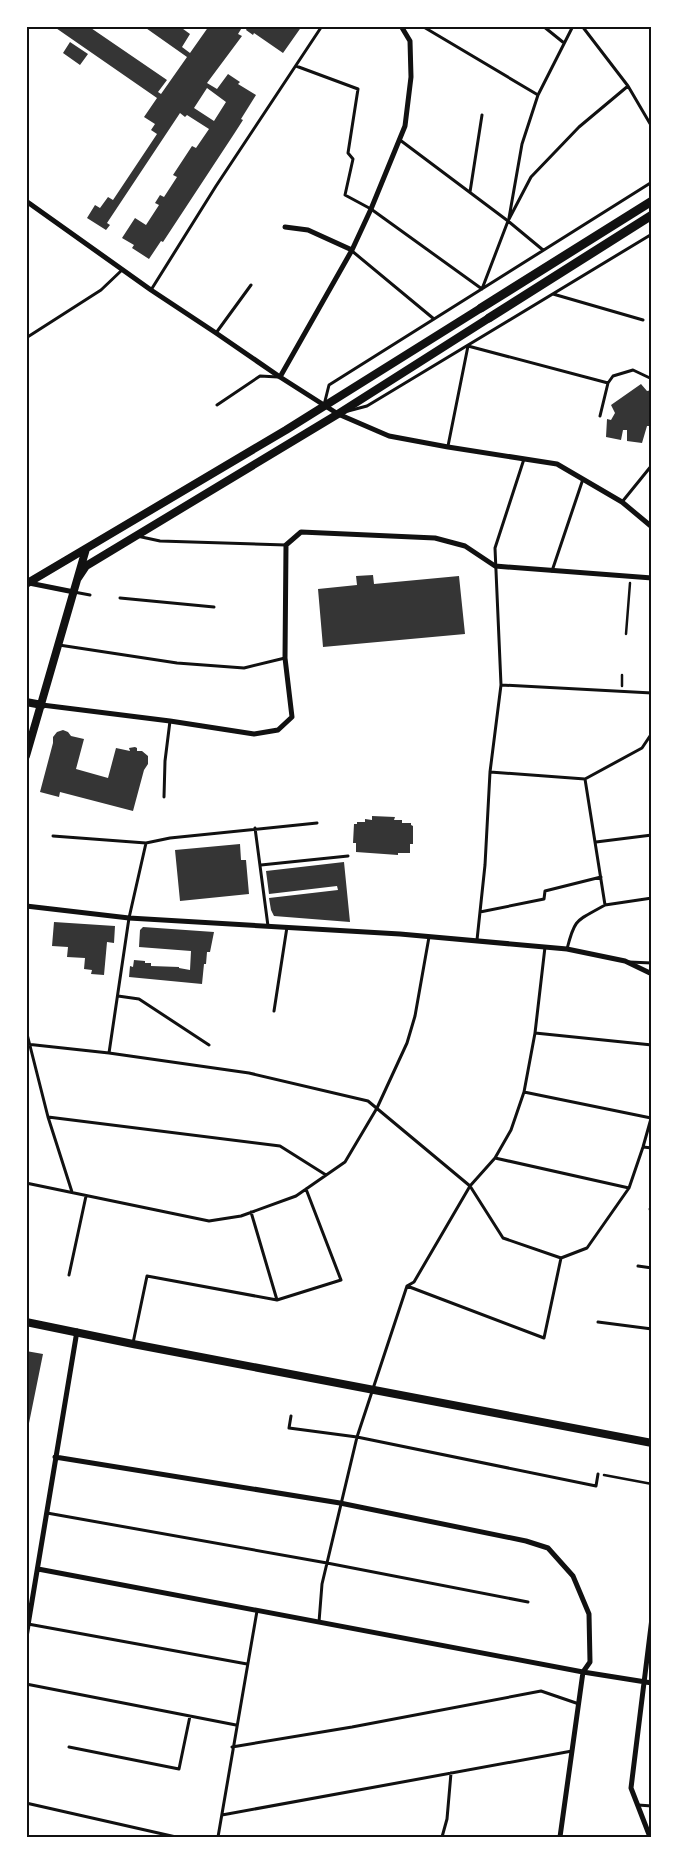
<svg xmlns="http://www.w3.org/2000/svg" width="678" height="1863" viewBox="0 0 678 1863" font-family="'Fira Sans',sans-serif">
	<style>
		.building { fill: #353535; fill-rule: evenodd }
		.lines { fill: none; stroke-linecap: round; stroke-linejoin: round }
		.path { stroke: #111; stroke-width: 2.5 }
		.service { stroke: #111; stroke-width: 3 }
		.minor { stroke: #111; stroke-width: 5 }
		.tertiary { stroke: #111; stroke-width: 8 }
		.secondary { stroke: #111; stroke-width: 9 }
		.neatline { fill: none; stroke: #111; stroke-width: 2 }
	</style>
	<rect width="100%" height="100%" fill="#fff"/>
	<path class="building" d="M 53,26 L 88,26 L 167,80 L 158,92 L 161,94 L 187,57 L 143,26 L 179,26 L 190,34 L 182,47 L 190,53 L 209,26 L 243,26 L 238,34 L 242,36 L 207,83 L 217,89 L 228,74 L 240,82 L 238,84 L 256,95 L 241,119 L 243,120 L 234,134 L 163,242 L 161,241 L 149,259 L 132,248 L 134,245 L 122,238 L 135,218 L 146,225 L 159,205 L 155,203 L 160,195 L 164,197 L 177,177 L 173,175 L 192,146 L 196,148 L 209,129 L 187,115 L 185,117 L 180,113 L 107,223 L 110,225 L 106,230 L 87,218 L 95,205 L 100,208 L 108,197 L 113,200 L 157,134 L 151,130 L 155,124 L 144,117 L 157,98 ZM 207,88 L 226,102 L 214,121 L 194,108 Z
		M 244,26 L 302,26 L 283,53 L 254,33 L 253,35 L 246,30 L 247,28 Z
		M 70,42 L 88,54 L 80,65 L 63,53 Z
		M 641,384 L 647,391 L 652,390 L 652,426 L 647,426 L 642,443 L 627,441 L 627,430 L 623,430 L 621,440 L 606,437 L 607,419 L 611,420 L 615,413 L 611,405 Z
		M 373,575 L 374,584 L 459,576 L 465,634 L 323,647 L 318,589 L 357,585 L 356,576 Z
		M 63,730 L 68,732 L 71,736 L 84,739 L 76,769 L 108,778 L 116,748 L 130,751 L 129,748 L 135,747 L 137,748 L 137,751 L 142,751 L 148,756 L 148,764 L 144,770 L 133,811 L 60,792 L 59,797 L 40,792 L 53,743 L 53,737 L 57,732 Z
		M 372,816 L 395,817 L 394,820 L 402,820 L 402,823 L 411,823 L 411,825 L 413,826 L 413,844 L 410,844 L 410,853 L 398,853 L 398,855 L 356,852 L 356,843 L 353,843 L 354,824 L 357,824 L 357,822 L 365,822 L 365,819 L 372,820 Z
		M 240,844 L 241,860 L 246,860 L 249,894 L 180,901 L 175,850 Z
		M 344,862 L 350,922 L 274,916 L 271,910 L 269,898 L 338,890 L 337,886 L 269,894 L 266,871 Z
		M 54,922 L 115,926 L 114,943 L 107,942 L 104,975 L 91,974 L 92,970 L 84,969 L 85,958 L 67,957 L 68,947 L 52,946 Z
		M 143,927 L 214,932 L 210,952 L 207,952 L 206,964 L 204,964 L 202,984 L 129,977 L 130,966 L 133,967 L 134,960 L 145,961 L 145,963 L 151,963 L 151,966 L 179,967 L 179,968 L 190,970 L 191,951 L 139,947 L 140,930 Z
		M 26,1351 L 43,1354 L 27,1433 L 26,1433 Z"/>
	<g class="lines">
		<path class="path" d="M 626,634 L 630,583
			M 622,686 L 622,675
			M 604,1475 L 652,1484"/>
		<path class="service" d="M 422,26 L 538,95
			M 543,26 L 564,43
			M 582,26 L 628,86 L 652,127
			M 296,66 L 358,89 L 348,153 L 353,159 L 345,195 L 371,209 L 482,289 L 508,221 L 531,177 L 579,127 L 628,86
			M 400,140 L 508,221 L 543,250
			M 470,192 L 482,115
			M 509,218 L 522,144 L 538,95 L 573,26
			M 352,251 L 434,319
			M 151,290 L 216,186 L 322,26
			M 553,294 L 643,320
			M 216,333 L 251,285
			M 26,338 L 101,290 L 122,270
			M 217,405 L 260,376 L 278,377
			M 324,405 L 329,385 L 652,182
			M 348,411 L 367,406 L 652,234
			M 600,416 L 608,383
			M 448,446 L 468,346 L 608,383 L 613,376 L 633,370 L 652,379
			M 622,502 L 652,465
			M 137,536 L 160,541 L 286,545
			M 552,571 L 583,479
			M 26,573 L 29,582
			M 74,592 L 90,595
			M 120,598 L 214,607
			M 59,645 L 177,663 L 244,668 L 285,658
			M 501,685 L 652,693
			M 490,772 L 585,779 L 642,748 L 652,733
			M 164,797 L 165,761 L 170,721
			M 255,828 L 268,926
			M 53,836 L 146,843 L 170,838 L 317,823
			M 596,842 L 652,835
			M 261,865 L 348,856
			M 605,905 L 652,898
			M 480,912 L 544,899 L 545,891 L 601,877
			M 477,940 L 485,865 L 490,772 L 501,685 L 495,548 L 524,459
			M 567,949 C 575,917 577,921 605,905 L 585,779
			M 629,962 L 652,963
			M 118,996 L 139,999 L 209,1045
			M 274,1011 L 287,927
			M 26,1030 L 48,1117 L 72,1192
			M 535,1033 L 652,1045
			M 26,1044 L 109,1053 L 249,1073 L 368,1101 L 470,1186 L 503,1238 L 561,1258
			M 109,1053 L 129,918 L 146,843
			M 524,1092 L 651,1118
			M 48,1117 L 280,1146 L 326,1175
			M 643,1147 L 652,1148
			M 495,1158 L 629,1188
			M 26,1183 L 209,1221 L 241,1216 L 296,1196 L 345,1162 L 377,1108 L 407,1043 L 415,1016 L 429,937
			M 650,1209 L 652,1209
			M 251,1212 L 277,1300
			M 561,1258 L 587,1248 L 629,1188 L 643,1147 L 652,1115
			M 638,1266 L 652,1268
			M 69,1275 L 86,1196
			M 407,1286 L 544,1338 L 561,1258
			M 598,1322 L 652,1329
			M 133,1343 L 147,1276 L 277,1300 L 341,1280 L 306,1189
			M 291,1416 L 289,1428 L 357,1437 L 596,1486 L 598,1474
			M 47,1513 L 327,1563 L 528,1602
			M 319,1622 L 322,1584 L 357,1437 L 407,1286 L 414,1282 L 470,1186 L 495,1158 L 511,1130 L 524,1092 L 535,1033 L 545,947
			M 28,1624 L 247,1664
			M 26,1684 L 236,1725
			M 69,1747 L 179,1769 L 190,1716
			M 232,1747 L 352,1727 L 541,1691 L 579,1704
			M 26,1803 L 176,1837
			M 638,1805 L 652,1806
			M 222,1815 L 572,1751
			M 218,1837 L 257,1611
			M 442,1837 L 447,1819 L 451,1773"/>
		<path class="minor" d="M 26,201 L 151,290 L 216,333 L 280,377 L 338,414 L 389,436 L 448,447 L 557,464 L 622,502 L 652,527
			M 285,227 L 308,230 L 352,250
			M 280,377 L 352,250 L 371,209 L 405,126 L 411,77 L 410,41 L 401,26
			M 29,583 L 74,592
			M 42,705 L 170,721 L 254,734 L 278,730 L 292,717 L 285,658 L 286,545 L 301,532 L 435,538 L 465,546 L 495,566 L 652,578
			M 26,906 L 129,918 L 400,934 L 567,949 L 625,961 L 652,974
			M 55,1457 L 340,1503 L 526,1541 L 548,1548 L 573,1576 L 589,1614 L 590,1662 L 583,1672 L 560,1837
			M 38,1569 L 583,1672 L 652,1683
			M 26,1637 L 77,1331
			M 650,1837 L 631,1788 L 652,1618"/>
		<path class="tertiary" d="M 78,578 L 86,566 L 338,414 L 489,318
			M 26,584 L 286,430 L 481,308
			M 26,702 L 42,705
			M 26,756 L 86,549
			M 26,1322 L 133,1344 L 652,1443"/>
		<path class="secondary" d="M 481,308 L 652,201
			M 489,318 L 652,215"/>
	</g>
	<rect width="678" height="1863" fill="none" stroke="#ffffff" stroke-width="55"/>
	<rect x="28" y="28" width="622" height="1808" class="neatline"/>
</svg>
